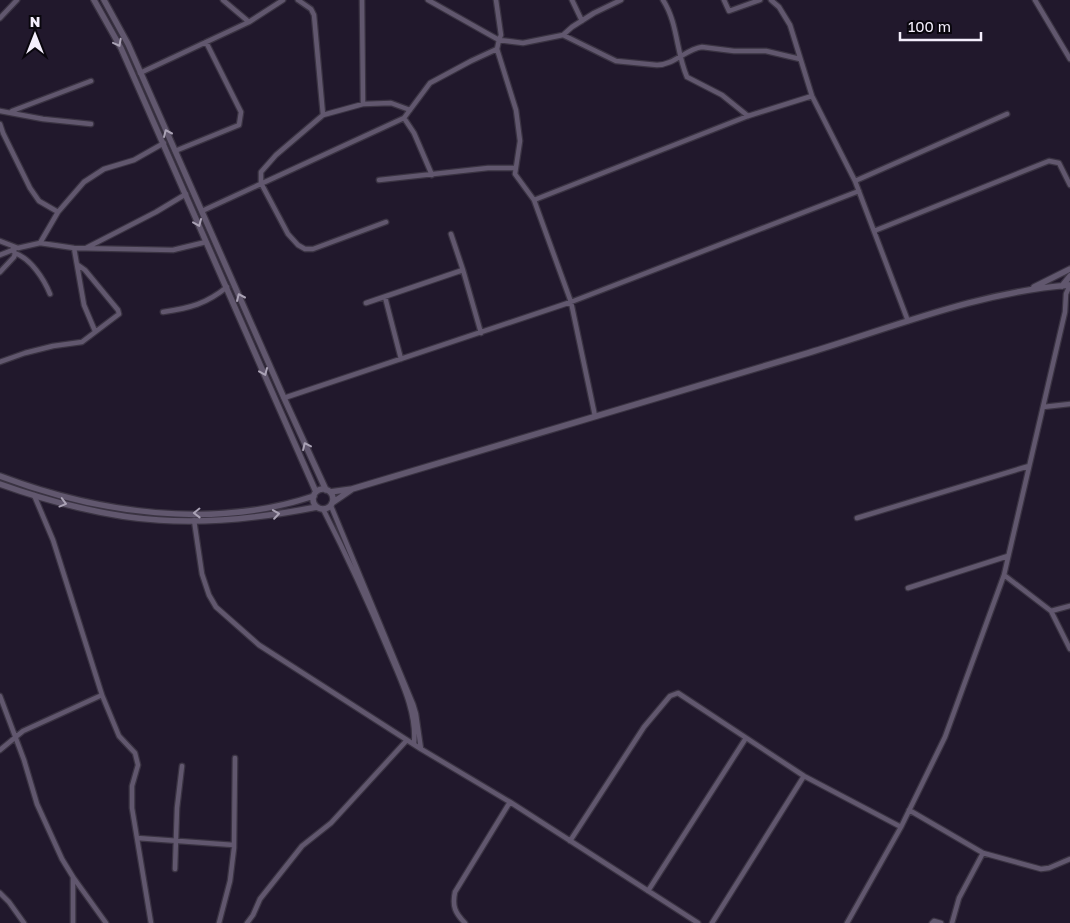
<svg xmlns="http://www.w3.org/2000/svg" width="1070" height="923" viewBox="0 0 1070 923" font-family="'Golos Text',sans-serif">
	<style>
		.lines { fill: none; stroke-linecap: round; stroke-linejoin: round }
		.minor-casing { stroke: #3a3342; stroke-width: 7 }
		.tertiary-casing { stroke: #3a3342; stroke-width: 8 }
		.minor { stroke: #61576e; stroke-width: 4.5 }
		.tertiary { stroke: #61576e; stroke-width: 5.5 }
		.oneway { stroke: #aaa2b5 }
	</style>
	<rect width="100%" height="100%" fill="#21182c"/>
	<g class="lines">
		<g class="minor-casing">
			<path id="minor" d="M 223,0 L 249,22 L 283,0
				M 298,0 L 311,9 L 314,15 L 323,115
				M 362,0 L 363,104
				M 428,0 L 499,40 L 497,49 L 516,110 L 520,141 L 515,174 L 534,200
				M 496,0 L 501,35 L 499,40 L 523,43 L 563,35 L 616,61 L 657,65 C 674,65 686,49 702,47 L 734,51 L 766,51 L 800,59
				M 572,0 L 582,21
				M 663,0 C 678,23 676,52 687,77 L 722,95 L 748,116
				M 724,0 L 729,11 L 760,0
				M 771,0 L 779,7 L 790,25 L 812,96 L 855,181 L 908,321
				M 1035,0 L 1070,59
				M 0,18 L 17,0
				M 563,35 L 572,27 L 594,13 L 621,0
				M 140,73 L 249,22
				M 0,111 L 43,119 L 91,124
				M 12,111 L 91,81
				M 404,118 L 414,133 L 432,175
				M 0,124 L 3,133 L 30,188 L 39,201 L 58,212
				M 175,151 L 239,125 L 241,112 L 206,42
				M 379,180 L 488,168 L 515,168
				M 855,181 L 1007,114
				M 202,211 L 404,118 L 430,83 L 471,61 L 497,49
				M 386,222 L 313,249 L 305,249 L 298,245 L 288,234 L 261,183 L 261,172 L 276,155 L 323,115 L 363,104 L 391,103 L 410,110
				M 874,231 L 1049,161 L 1059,163 L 1070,185
				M 0,241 L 18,248 L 40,243 L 74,248 L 173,250 L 206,242
				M 40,243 L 58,212 L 84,182 L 104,169 L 134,160 L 164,143
				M 74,248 L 84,305 L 95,331
				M 86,248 L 156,212 L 186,194
				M 15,253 C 31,259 44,279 50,294
				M 0,255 L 15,249
				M 463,270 L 481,333
				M 0,272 L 14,257 L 15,253 L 12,250
				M 385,297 L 401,359
				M 366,303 L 463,270 L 451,234
				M 163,312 C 190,308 206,304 227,287
				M 0,362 L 25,353 L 53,346 L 82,342 L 119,314 L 118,310 L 85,270 L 78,265
				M 284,398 L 571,302 L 859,191
				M 1043,407 L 1070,404
				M 595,416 L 571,302 L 534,200 L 748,116 L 812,96
				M 34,495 L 53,540 L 102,695 L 119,736 L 135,753 L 138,765 L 132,786 L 132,808 L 151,923
				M 331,506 L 413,704 L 416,714 L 421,749
				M 323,509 C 347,556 369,604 389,652 C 401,681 417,712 414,744
				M 857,518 L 1029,466
				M 194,520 L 202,574 L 209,595 L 216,607 L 259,645 L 421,749 L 510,802 L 698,923
				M 1004,575 L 1051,611 L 1070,649
				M 908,588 L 1008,556
				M 1051,611 L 1070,606
				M 0,696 L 24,760 L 37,804 L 62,859 L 73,877 L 73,923
				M 0,750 L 23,731 L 102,695
				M 909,810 L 983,853 L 1041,869 L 1049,868 L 1070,859
				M 137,838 L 234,845
				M 570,841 L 644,727 L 670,696 L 678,693 L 804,776 L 901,827
				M 175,869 L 177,808 L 182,766
				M 73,877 L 106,923
				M 648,891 L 746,738
				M 0,893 L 9,902 L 24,923
				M 219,923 L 230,881 L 234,848 L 235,758
				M 247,923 L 253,915 L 260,899 L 302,846 L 331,823 L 407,740
				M 465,923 C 455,913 452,906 455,892 L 510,802
				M 712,923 L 804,776
				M 847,923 L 901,827 L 945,737 L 1004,575 L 1065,312 L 1066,294 L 1070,285
				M 932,923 L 934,921 L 941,923
				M 952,923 L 959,898 L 983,853"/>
		</g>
		<g class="tertiary-casing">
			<path id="tertiary" d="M 94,0 L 121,48 L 316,492
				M 104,0 L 128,44 L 284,398 L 326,490
				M 1062,286 L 1070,276
				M 1034,287 L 1070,269
				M 0,476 C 98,513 212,530 314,496
				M 0,484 C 47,501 108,517 159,520 C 211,524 266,517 317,507
				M313 499a10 10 0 1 1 20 0a10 10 0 1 1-20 0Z
				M 330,492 L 352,489 C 504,443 656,399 808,353 C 894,327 979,292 1070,285
				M 332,503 L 351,490"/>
		</g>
		<use href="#minor" class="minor"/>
		<use href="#tertiary" class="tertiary"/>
	</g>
	<defs><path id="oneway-chevron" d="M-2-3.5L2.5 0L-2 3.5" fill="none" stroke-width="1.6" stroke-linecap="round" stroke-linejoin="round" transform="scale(1.25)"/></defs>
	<g class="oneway">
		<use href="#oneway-chevron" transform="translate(118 43) rotate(62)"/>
		<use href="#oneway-chevron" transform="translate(167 133) rotate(-114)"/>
		<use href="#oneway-chevron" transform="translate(198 223) rotate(67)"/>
		<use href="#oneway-chevron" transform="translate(240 297) rotate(-114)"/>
		<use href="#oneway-chevron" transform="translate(264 372) rotate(67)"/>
		<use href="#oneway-chevron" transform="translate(306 446) rotate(-115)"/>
		<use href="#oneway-chevron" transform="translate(63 503) rotate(15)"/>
		<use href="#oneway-chevron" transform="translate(197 513) rotate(179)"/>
		<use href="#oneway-chevron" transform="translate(276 514) rotate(-8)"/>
	</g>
	<g transform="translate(35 35)" stroke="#09060d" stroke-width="4" paint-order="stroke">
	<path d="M0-4L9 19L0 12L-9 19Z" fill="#f4eefc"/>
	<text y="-8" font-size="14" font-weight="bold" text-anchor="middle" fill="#f4eefc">N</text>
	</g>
	<path d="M900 32v8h81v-8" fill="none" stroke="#f4eefc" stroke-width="2.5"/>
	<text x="908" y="32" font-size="15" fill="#f4eefc" stroke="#09060d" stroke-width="4" paint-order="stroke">100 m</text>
</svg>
